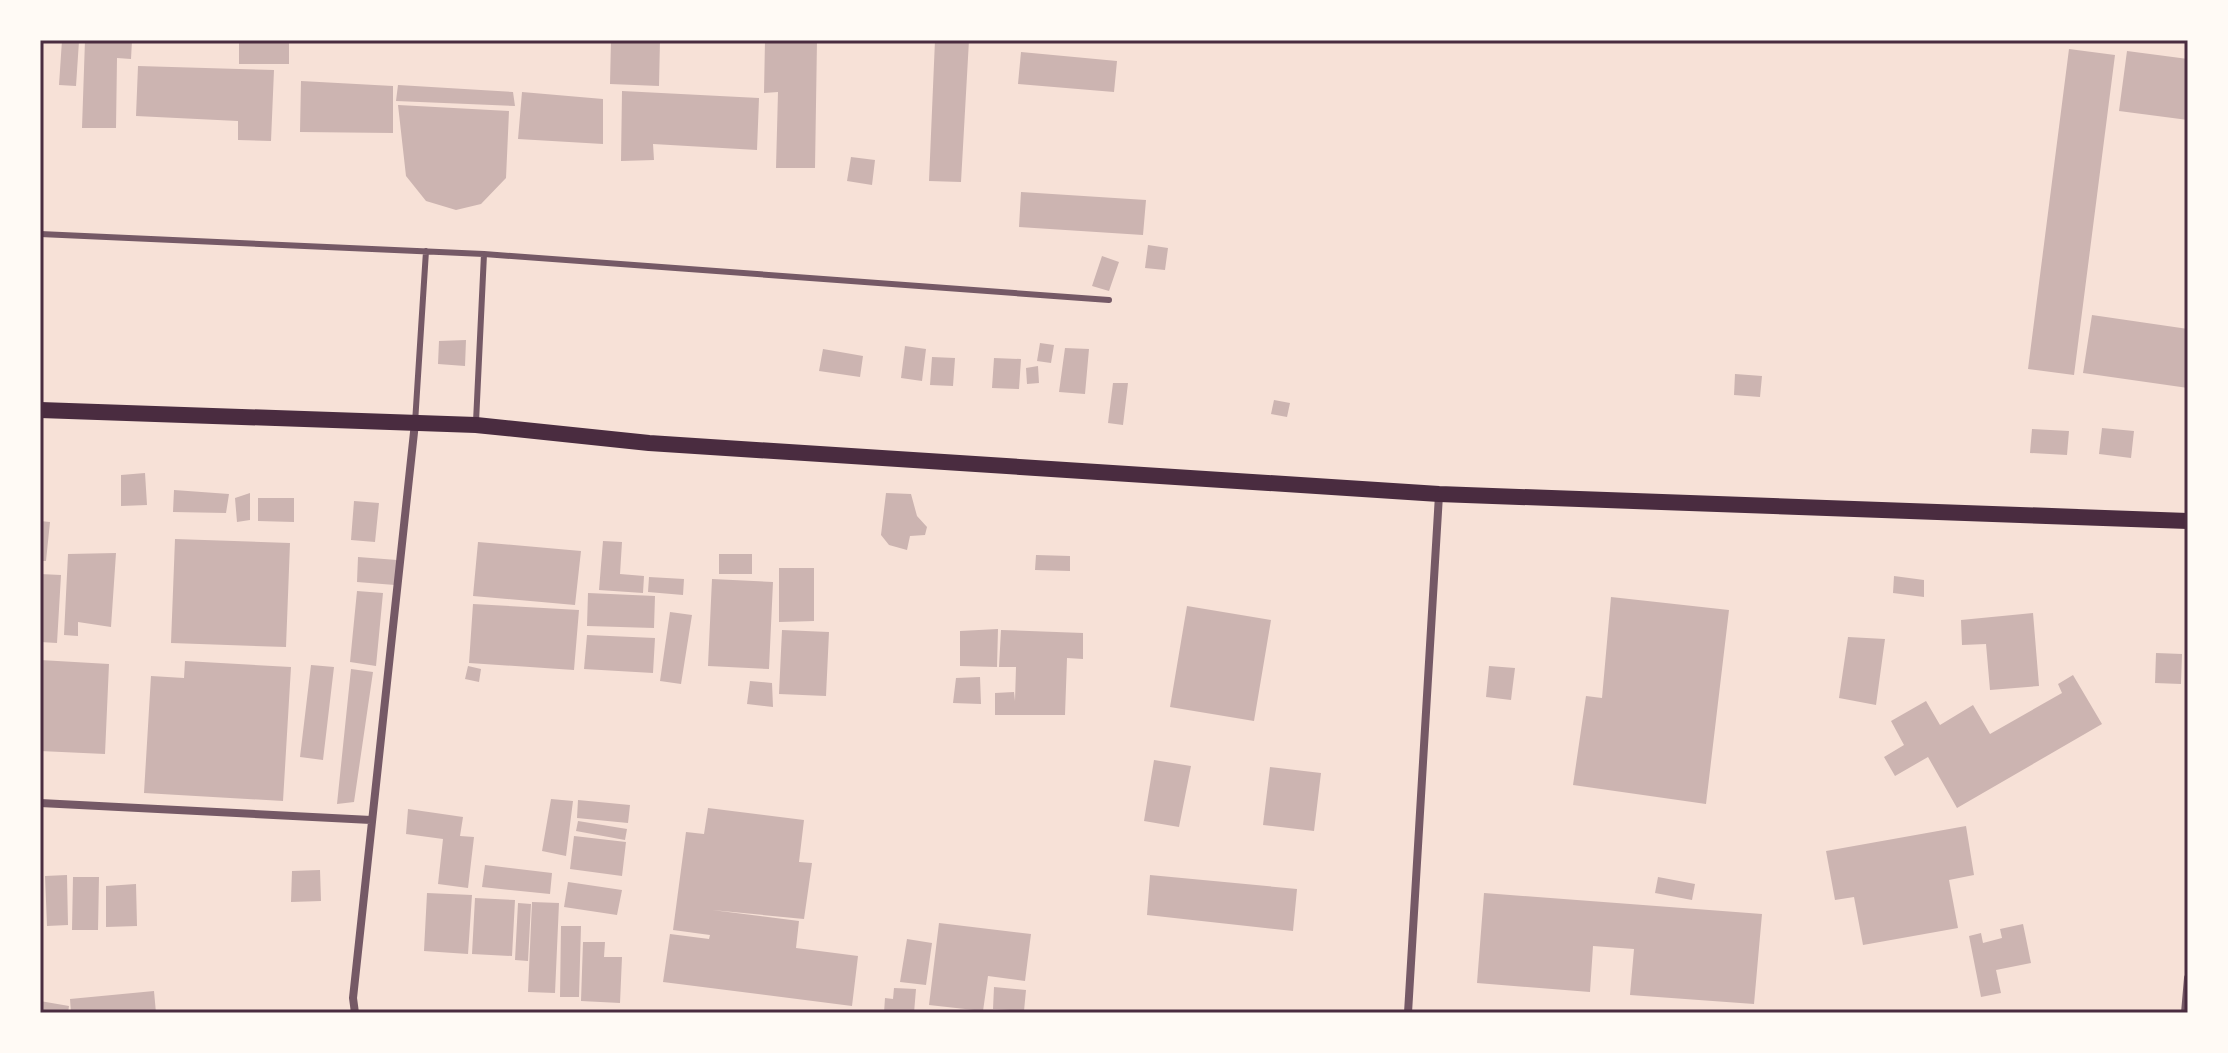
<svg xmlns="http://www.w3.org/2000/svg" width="2228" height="1053" viewBox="0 0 2228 1053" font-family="Literata,serif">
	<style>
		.building { fill: #ccb4b1 }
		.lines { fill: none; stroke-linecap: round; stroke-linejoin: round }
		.service { stroke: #755966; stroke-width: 6 }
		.minor { stroke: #755966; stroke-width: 8 }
		.secondary { stroke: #4a2c40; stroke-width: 16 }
		.neatline { fill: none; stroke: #4a2c40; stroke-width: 3 }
	</style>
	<rect width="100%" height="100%" fill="#f7e1d7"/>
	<path class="building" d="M 62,40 L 79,41 L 76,86 L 59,85 Z
		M 85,40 L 132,40 L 131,59 L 117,58 L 116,128 L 82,128 Z
		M 239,40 L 289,40 L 289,64 L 239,64 Z
		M 611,40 L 660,40 L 659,86 L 610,84 Z
		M 765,40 L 817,40 L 815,168 L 776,168 L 778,92 L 764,93 Z
		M 935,40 L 969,40 L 961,182 L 929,181 Z
		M 2069,49 L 2115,55 L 2074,375 L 2028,369 Z
		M 2127,51 L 2188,59 L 2188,120 L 2119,111 Z
		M 1021,52 L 1117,61 L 1114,92 L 1018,84 Z
		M 138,66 L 274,70 L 271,141 L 238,140 L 238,121 L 136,116 Z
		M 301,81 L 393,86 L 393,133 L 300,132 Z
		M 398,85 L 513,92 L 515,106 L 396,101 Z
		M 622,91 L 759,98 L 757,150 L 653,144 L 654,160 L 621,161 Z
		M 522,92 L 603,99 L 603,144 L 518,139 Z
		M 398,105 L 509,111 L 506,178 L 481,204 L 456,210 L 426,201 L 406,176 Z
		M 851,157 L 875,160 L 872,185 L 847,181 Z
		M 1021,192 L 1146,200 L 1143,235 L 1019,227 Z
		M 1148,245 L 1168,248 L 1165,270 L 1145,268 Z
		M 1102,256 L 1119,262 L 1109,291 L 1092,286 Z
		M 2092,315 L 2188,329 L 2188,388 L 2083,373 Z
		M 466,340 L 465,366 L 438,364 L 439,341 Z
		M 1040,343 L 1054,345 L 1051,363 L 1037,361 Z
		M 905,346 L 926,349 L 922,381 L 901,378 Z
		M 1065,348 L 1089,349 L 1085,394 L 1059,392 Z
		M 823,349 L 863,356 L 860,377 L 819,371 Z
		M 932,357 L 955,358 L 953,386 L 930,385 Z
		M 994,358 L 1021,359 L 1019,389 L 992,388 Z
		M 1038,366 L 1039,383 L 1027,384 L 1026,368 Z
		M 1735,374 L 1762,376 L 1760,397 L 1734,395 Z
		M 1113,383 L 1128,383 L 1123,425 L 1108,423 Z
		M 1274,400 L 1290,403 L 1287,417 L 1271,414 Z
		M 2102,428 L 2134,431 L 2131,458 L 2099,454 Z
		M 2032,429 L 2069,431 L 2067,455 L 2030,453 Z
		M 145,473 L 147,505 L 121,506 L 121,475 Z
		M 174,490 L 229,494 L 226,513 L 173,512 Z
		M 250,493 L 250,520 L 237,522 L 235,498 Z
		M 886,493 L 911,494 L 917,516 L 927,527 L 925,535 L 910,536 L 907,550 L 889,545 L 881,535 Z
		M 258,498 L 294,498 L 294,522 L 258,521 Z
		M 354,501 L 379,503 L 375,542 L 351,540 Z
		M 40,521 L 50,522 L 46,561 L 40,561 Z
		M 175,539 L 290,543 L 286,647 L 171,643 Z
		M 603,541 L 622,542 L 620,574 L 644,576 L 643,593 L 599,590 Z
		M 478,542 L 581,551 L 575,605 L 473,596 Z
		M 116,553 L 111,627 L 78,622 L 78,636 L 64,635 L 68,554 Z
		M 719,554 L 752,554 L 752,574 L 719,574 Z
		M 1036,555 L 1070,556 L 1070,571 L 1035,570 Z
		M 358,557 L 397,560 L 395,585 L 357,582 Z
		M 779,568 L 814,568 L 814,621 L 779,622 Z
		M 40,574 L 61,575 L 57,643 L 40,642 Z
		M 1894,576 L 1924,580 L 1924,597 L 1893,593 Z
		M 649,577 L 684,579 L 683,595 L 648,592 Z
		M 712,579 L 773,582 L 769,669 L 708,666 Z
		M 357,591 L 383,593 L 376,666 L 350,662 Z
		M 588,593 L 655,596 L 654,628 L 587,626 Z
		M 1611,597 L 1729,610 L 1706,804 L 1573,785 L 1586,696 L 1602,698 Z
		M 473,604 L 579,610 L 574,670 L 469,663 Z
		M 1187,606 L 1271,620 L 1254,721 L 1170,707 Z
		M 670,612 L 692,615 L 681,684 L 660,681 Z
		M 2033,613 L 2039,686 L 1990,690 L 1986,644 L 1962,645 L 1961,620 Z
		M 998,629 L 997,667 L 960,666 L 960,631 Z
		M 782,630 L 829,632 L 826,696 L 779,694 Z
		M 1001,630 L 1083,633 L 1083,659 L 1067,658 L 1065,715 L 995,715 L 995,693 L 1014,692 L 1015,701 L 1016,667 L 999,667 Z
		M 587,635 L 655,638 L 653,673 L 584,669 Z
		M 1848,637 L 1885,639 L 1876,705 L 1839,698 Z
		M 2156,653 L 2182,654 L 2181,684 L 2155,683 Z
		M 40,660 L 109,664 L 105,754 L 40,751 Z
		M 185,661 L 291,667 L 283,801 L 144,793 L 151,676 L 184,678 Z
		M 311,665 L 334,667 L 323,760 L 300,757 Z
		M 468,666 L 481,669 L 479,682 L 465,679 Z
		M 1489,666 L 1515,668 L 1511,700 L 1486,697 Z
		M 351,669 L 373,672 L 354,802 L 337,804 Z
		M 2073,675 L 2102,724 L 1957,808 L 1928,757 L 1895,776 L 1884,757 L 1904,745 L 1891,721 L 1926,701 L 1940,725 L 1973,705 L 1990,734 L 2062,693 L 2058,684 Z
		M 980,677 L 981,704 L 953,703 L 956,678 Z
		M 750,681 L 772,683 L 773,707 L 747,704 Z
		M 1154,760 L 1191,766 L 1179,827 L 1144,821 Z
		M 1270,767 L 1321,773 L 1314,831 L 1263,825 Z
		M 551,799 L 573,801 L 566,856 L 542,851 Z
		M 578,800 L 630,805 L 628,823 L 577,818 Z
		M 708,808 L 804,820 L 799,862 L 812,863 L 804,919 L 712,910 L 799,921 L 796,948 L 858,956 L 852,1006 L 663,982 L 670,934 L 709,939 L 710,935 L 673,930 L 686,832 L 704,834 Z
		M 408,809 L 463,817 L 460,836 L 474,837 L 468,888 L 438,884 L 443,839 L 406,834 Z
		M 578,821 L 627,829 L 625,840 L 576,831 Z
		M 1966,826 L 1974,875 L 1949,880 L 1958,928 L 1863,945 L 1854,897 L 1835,900 L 1826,851 Z
		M 574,836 L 626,842 L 622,876 L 570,869 Z
		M 485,865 L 552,873 L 550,894 L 482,887 Z
		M 320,870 L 321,901 L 291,902 L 292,871 Z
		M 67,875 L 68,925 L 47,926 L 45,876 Z
		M 1150,875 L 1297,889 L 1293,931 L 1147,915 Z
		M 73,877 L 99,877 L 98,930 L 72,930 Z
		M 1658,877 L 1695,884 L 1692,900 L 1655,893 Z
		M 568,882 L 622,890 L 617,915 L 564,907 Z
		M 136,884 L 137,926 L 106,927 L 106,886 Z
		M 427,893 L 472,895 L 468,954 L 424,951 Z
		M 1484,893 L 1762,914 L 1754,1004 L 1630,995 L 1634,949 L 1593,946 L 1590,992 L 1477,983 Z
		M 475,898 L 515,900 L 512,956 L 472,954 Z
		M 532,902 L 559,903 L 555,993 L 528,992 Z
		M 518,903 L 531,904 L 528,961 L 515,960 Z
		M 939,923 L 1031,934 L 1025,981 L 988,976 L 983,1011 L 929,1005 Z
		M 2023,924 L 2031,963 L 1996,970 L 2001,993 L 1981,997 L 1969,936 L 1981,933 L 1983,943 L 2002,938 L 2000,929 Z
		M 561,926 L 581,926 L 579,997 L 560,997 Z
		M 907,939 L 932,943 L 926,985 L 900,982 Z
		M 583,942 L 605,942 L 604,957 L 622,957 L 620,1003 L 581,1001 Z
		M 994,987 L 1026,990 L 1024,1011 L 993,1009 Z
		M 894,988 L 916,989 L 914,1013 L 884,1013 L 885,998 L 893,999 Z
		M 154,991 L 156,1013 L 71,1013 L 70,999 Z
		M 40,1001 L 69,1006 L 68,1013 L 40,1013 Z"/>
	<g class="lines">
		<path class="service" d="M 40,234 L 484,254 L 1109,300
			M 476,422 L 484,254
			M 415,423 L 426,251"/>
		<path class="minor" d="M 40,803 L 371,820
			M 355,1013 L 353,998 L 415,423
			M 1408,1013 L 1439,495
			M 2185,1013 L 2188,978"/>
		<path class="secondary" d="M 40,410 L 476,425 L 649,443 L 1439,494 L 2188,521"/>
	</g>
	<rect width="2228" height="1053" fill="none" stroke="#fffaf5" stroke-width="84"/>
	<rect x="42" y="42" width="2144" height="969" class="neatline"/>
</svg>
